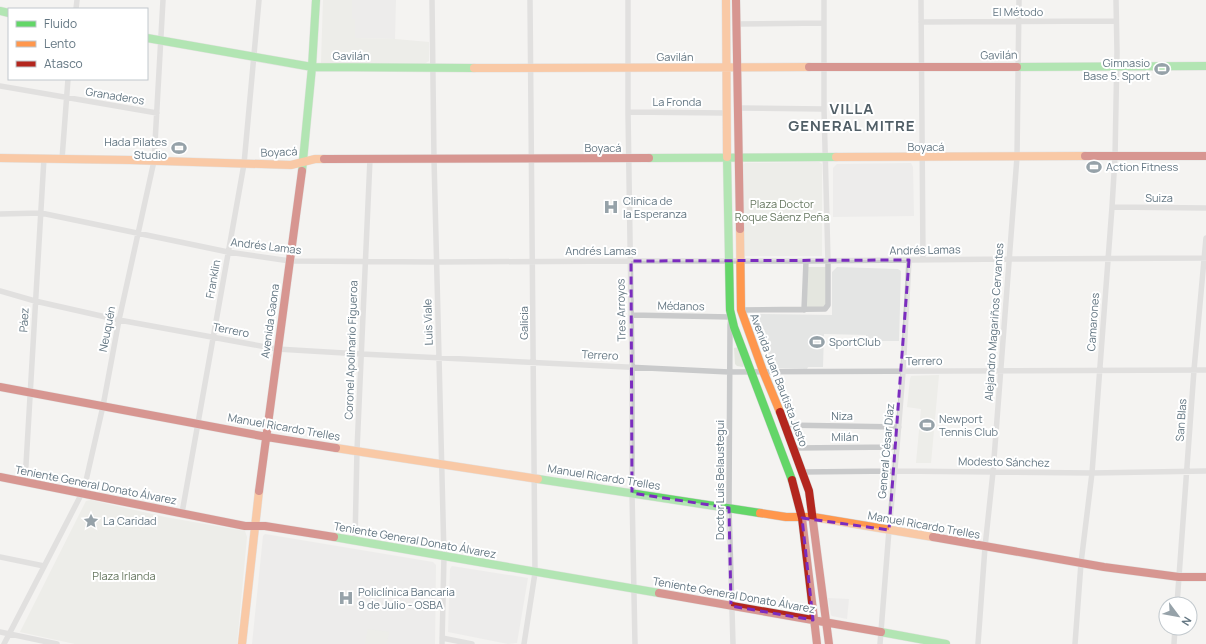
<svg xmlns="http://www.w3.org/2000/svg" width="1206" height="644" viewBox="0 0 1206 644" font-family="Manrope,sans-serif">
	<style>
		.built { fill: #e4e5e4 }
		.green { fill: #e4e6df }
		.lines { fill: none; stroke-linecap: round; stroke-linejoin: round }
		.fast-casing { stroke: #d0d1d1; stroke-width: 9 }
		.slow-casing { stroke: #d0d1d1; stroke-width: 9 }
		.jam-casing { stroke: #d0d1d1; stroke-width: 9 }
		.street { stroke: #c9cacb; stroke-width: 5.5 }
		.fast { stroke: #63d668; stroke-width: 8 }
		.slow { stroke: #ff974d; stroke-width: 8 }
		.jam { stroke: #b3261e; stroke-width: 8 }
		.marked { fill: none; stroke: #7b2cbf; stroke-width: 3; stroke-dasharray: 8 5; stroke-linejoin: round }
		.labels { text-anchor: middle; stroke-width: 4; stroke-linejoin: round; paint-order: stroke }
		.street-label { font-size: 11px; fill: #637682; stroke: #fff }
		.poi-label { font-size: 11px; fill: #637682; stroke: #fff; text-anchor: start }
		.park-label { font-size: 11px; fill: #687962; stroke: #fff }
		.district-label { font-size: 15px; font-weight: bold; letter-spacing: 1px; fill: #515f67; stroke: #fff }
	</style>
	<rect width="100%" height="100%" fill="#f4f3f1"/>
	<path class="built" d="M 352,0 L 396,0 L 395,39 L 355,38 L 355,19 L 352,19 Z
		M 911,163 L 913,167 L 914,216 L 833,217 L 833,168 L 837,164 Z
		M 837,267 L 898,269 L 901,271 L 899,341 L 866,341 L 866,335 L 824,334 L 823,367 L 808,367 L 807,369 L 773,368 L 769,366 L 752,320 L 756,314 L 832,315 L 832,272 Z
		M 265,534 L 433,562 L 436,565 L 435,644 L 252,644 L 263,536 Z
		M 452,566 L 528,578 L 517,643 L 508,644 L 448,632 L 450,569 Z
		M 828,598 L 849,599 L 847,619 L 832,616 L 831,615 Z"/>
	<path class="green" d="M 323,0 L 352,0 L 352,19 L 355,19 L 355,38 L 395,39 L 429,42 L 429,61 L 424,64 L 321,63 Z
		M 819,162 L 822,164 L 822,256 L 744,256 L 742,166 L 745,163 Z
		M 804,267 L 826,267 L 826,309 L 804,309 Z
		M 739,347 L 744,365 L 743,367 L 737,366 L 735,364 L 734,348 Z
		M 939,375 L 931,463 L 916,463 L 921,409 L 907,407 L 910,379 L 911,376 Z
		M 91,500 L 165,517 L 245,531 L 247,537 L 237,644 L 75,644 L 20,632 L 86,501 Z
		M 368,629 L 389,632 L 387,644 L 365,644 Z"/>
	<g class="lines">
		<g class="fast-casing">
			<path id="fast" d="M 0,11 L 9,13
				M 147,38 L 312,67 L 474,68
				M 1017,67 L 1206,66
				M 727,157 L 730,310 L 734,327 L 792,480
				M 649,158 L 836,157
				M 302,171 L 312,67 L 316,0
				M 538,479 L 760,513
				M 334,537 L 659,593
				M 881,632 L 946,644"/>
		</g>
		<g class="slow-casing">
			<path id="slow" d="M 726,0 L 727,157
				M 474,68 L 809,67
				M 836,157 L 1085,156
				M 0,158 L 130,160 L 291,165 L 315,159 L 324,159
				M 740,229 L 741,310 L 763,371 L 780,412
				M 336,448 L 538,479
				M 760,513 L 786,517 L 813,517 L 933,537
				M 242,644 L 259,491"/>
		</g>
		<g class="jam-casing">
			<path id="jam" d="M 736,0 L 740,229
				M 809,67 L 1017,67
				M 1085,156 L 1206,156
				M 324,159 L 649,158
				M 0,387 L 267,437 L 336,448
				M 780,412 L 809,491 L 829,644
				M 0,477 L 245,526 L 265,526 L 334,537
				M 792,480 L 802,518 L 817,644
				M 259,491 L 302,171
				M 933,537 L 1104,567 L 1179,577 L 1206,577
				M 659,593 L 881,632"/>
		</g>
		<path class="street" d="M 432,0 L 434,159 L 444,556 L 442,644
			M 628,0 L 628,112 L 632,367 L 632,493 L 635,644
			M 921,0 L 923,260
			M 76,9 L 77,0
			M 921,22 L 1116,21
			M 737,24 L 824,23
			M 0,86 L 157,113
			M 738,108 L 824,109
			M 628,112 L 726,113
			M 62,159 L 68,79
			M 1112,207 L 1206,208
			M 0,214 L 41,213 L 228,252 L 290,261 L 436,262 L 631,261 L 806,261 L 1009,259 L 1206,258
			M 0,291 L 35,301 L 119,320 L 277,349 L 361,354 L 729,372 L 1206,370
			M 741,310 L 825,309 L 828,305 L 828,261 L 824,109 L 824,0
			M 804,310 L 806,261
			M 631,315 L 731,317 L 730,325 L 729,508 L 733,644
			M 785,425 L 899,427
			M 793,448 L 897,447
			M 802,472 L 895,471 L 1092,473 L 1206,471
			M 25,482 L 44,158
			M 182,513 L 244,164 L 259,0
			M 355,541 L 357,450 L 370,159
			M 0,557 L 44,566
			M 1177,604 L 1194,370 L 1206,238
			M 0,632 L 57,644
			M 442,638 L 472,644
			M 4,644 L 82,493 L 85,485 L 103,406 L 119,320 L 154,161 L 163,0
			M 524,644 L 535,573 L 530,0
			M 880,644 L 889,530 L 897,447 L 903,372 L 909,260
			M 978,644 L 985,547 L 993,472 L 1017,157 L 1019,0
			M 1075,644 L 1081,563 L 1092,473 L 1112,207 L 1115,157 L 1117,52 L 1116,0
			M 1174,644 L 1175,628"/>
		<use href="#fast" class="fast"/>
		<use href="#slow" class="slow"/>
		<use href="#jam" class="jam"/>
	</g>
	<path d="M0 0H1206V644H0ZM 909,260 L 889,530 L 802,518 L 813,620 L 731,606 L 729,508 L 632,493 L 631,261 Z" fill="#f4f3f1" fill-opacity=".55" fill-rule="evenodd"/>
	<path class="marked" d="M 909,260 L 889,530 L 802,518 L 813,620 L 731,606 L 729,508 L 632,493 L 631,261 Z"/>
	<defs>
		<g id="stadium-bare" transform="scale(1.2)"><path d="M0-5a6.5 5 0 1 0 0 10a6.5 5 0 1 0 0-10ZM-3.5-1.8h7v3.6h-7Z" fill="#96a2a9" stroke="#fff" stroke-width="2.5" paint-order="stroke"/></g>
		<g id="hospital-bare" transform="scale(1.2)"><path d="M-5-5h3v3.5h4V-5h3V5h-3V1.5h-4V5h-3Z" fill="#96a2a9" stroke="#fff" stroke-width="2.5" paint-order="stroke"/></g>
		<g id="sight-bare" transform="scale(1.2)"><path d="M0-6L1.8-2.2L6-1.7L2.9 1.2L3.7 5.4L0 3.3L-3.7 5.4L-2.9 1.2L-6-1.7L-1.8-2.2Z" fill="#96a2a9" stroke="#fff" stroke-width="2.5" paint-order="stroke"/></g>
	</defs>
	<g fill-rule="evenodd">
		<use href="#stadium-bare" x="1162" y="69"/>
		<use href="#stadium-bare" x="179" y="148"/>
		<use href="#stadium-bare" x="1094" y="167"/>
		<use href="#hospital-bare" x="611" y="207"/>
		<use href="#stadium-bare" x="817" y="342"/>
		<use href="#stadium-bare" x="927" y="425"/>
		<use href="#sight-bare" x="91" y="521"/>
		<use href="#hospital-bare" x="346" y="598"/>
	</g>
	<g class="labels">
		<g class="street-label">
			<text x="1018" y="16">El Método</text>
			<text transform="translate(999 55) rotate(-1)" y="4">Gavilán</text>
			<text x="351" y="60">Gavilán</text>
			<text x="675" y="61">Gavilán</text>
			<text transform="translate(115 96) rotate(9)" y="4">Granaderos</text>
			<text x="677" y="106">La Fronda</text>
			<text x="926" y="151">Boyacá</text>
			<text x="603" y="152">Boyacá</text>
			<text transform="translate(279 152) rotate(-2)" y="4">Boyacá</text>
			<text x="1159" y="202">Suiza</text>
			<text transform="translate(266 246) rotate(7)" y="4">Andrés Lamas</text>
			<text transform="translate(925 250) rotate(-1)" y="4">Andrés Lamas</text>
			<text x="601" y="255">Andrés Lamas</text>
			<text transform="translate(213 279) rotate(-80)" y="4">Franklin</text>
			<text transform="translate(681 306) rotate(1)" y="4">Médanos</text>
			<text transform="translate(621 310) rotate(-91)" y="4">Tres Arroyos</text>
			<text transform="translate(24 320) rotate(-87)" y="4">Páez</text>
			<text transform="translate(270 321) rotate(-82)" y="4">Avenida Gaona</text>
			<text transform="translate(428 322) rotate(-92)" y="4">Luis Viale</text>
			<text transform="translate(994 322) rotate(-86)" y="4">Alejandro Magariños Cervantes</text>
			<text transform="translate(1093 322) rotate(-86)" y="4">Camarones</text>
			<text transform="translate(524 323) rotate(-90)" y="4">Galicia</text>
			<text transform="translate(107 329) rotate(-79)" y="4">Neuquén</text>
			<text transform="translate(231 330) rotate(11)" y="4">Terrero</text>
			<text transform="translate(351 350) rotate(-88)" y="4">Coronel Apolinario Figueroa</text>
			<text transform="translate(600 355) rotate(3)" y="4">Terrero</text>
			<text transform="translate(924 361) rotate(-1)" y="4">Terrero</text>
			<text transform="translate(779 380) rotate(69)" y="4">Avenida Juan Bautista Justo</text>
			<text x="842" y="420">Niza</text>
			<text transform="translate(1181 420) rotate(-86)" y="4">San Blas</text>
			<text transform="translate(284 427) rotate(10)" y="4">Manuel Ricardo Trelles</text>
			<text x="845" y="441">Milán</text>
			<text transform="translate(886 451) rotate(-85)" y="4">General César Díaz</text>
			<text transform="translate(1004 462) rotate(1)" y="4">Modesto Sánchez</text>
			<text transform="translate(604 477) rotate(9)" y="4">Manuel Ricardo Trelles</text>
			<text transform="translate(720 480) rotate(-90)" y="4">Doctor Luis Belaustegui</text>
			<text transform="translate(96 485) rotate(11)" y="4">Teniente General Donato Álvarez</text>
			<text transform="translate(924 525) rotate(10)" y="4">Manuel Ricardo Trelles</text>
			<text transform="translate(415 540) rotate(10)" y="4">Teniente General Donato Álvarez</text>
			<text transform="translate(734 595) rotate(10)" y="4">Teniente General Donato Álvarez</text>
		</g>
		<g class="poi-label">
			<text x="1150" y="67" text-anchor="end">Gimnasio<tspan x="1150" dy="13">Base 5. Sport</tspan></text>
			<text x="167" y="146" text-anchor="end">Hada Pilates<tspan x="167" dy="13">Studio</tspan></text>
			<text x="1106" y="171">Action Fitness</text>
			<text x="623" y="205">Clinica de<tspan x="623" dy="13">la Esperanza</tspan></text>
			<text x="829" y="346">SportClub</text>
			<text x="939" y="423">Newport<tspan x="939" dy="13">Tennis Club</tspan></text>
			<text x="103" y="525">La Caridad</text>
			<text x="358" y="596">Policlínica Bancaria<tspan x="358" dy="13">9 de Julio - OSBA</tspan></text>
		</g>
		<g class="park-label">
			<text x="782" y="208">Plaza Doctor<tspan x="782" dy="13">Roque Sáenz Peña</tspan></text>
			<text x="124" y="580">Plaza Irlanda</text>
		</g>
		<g class="district-label">
			<text x="852" y="114">VILLA<tspan x="852" dy="17">GENERAL MITRE</tspan></text>
		</g>
	</g>
	<rect x="8" y="8" width="140" height="72" fill="#ffffff" stroke="#c1c8cd"/>
	<rect x="16" y="21" width="20" height="6" fill="#63d668" stroke="#c1c8cd"/>
	<text x="44" y="28" font-size="12" fill="#637682">Fluido</text>
	<rect x="16" y="41" width="20" height="6" fill="#ff974d" stroke="#c1c8cd"/>
	<text x="44" y="48" font-size="12" fill="#637682">Lento</text>
	<rect x="16" y="61" width="20" height="6" fill="#b3261e" stroke="#c1c8cd"/>
	<text x="44" y="68" font-size="12" fill="#637682">Atasco</text>
	<g transform="translate(1178 616) rotate(122)"><circle r="19" fill="#ffffff" stroke="#c1c8cd"/>
	<path d="M0-3L7 15L0 10L-7 15Z" fill="#96a2a9"/>
	<text y="-6" font-size="11" font-weight="bold" text-anchor="middle" fill="#637682">N</text>
	</g>
</svg>
